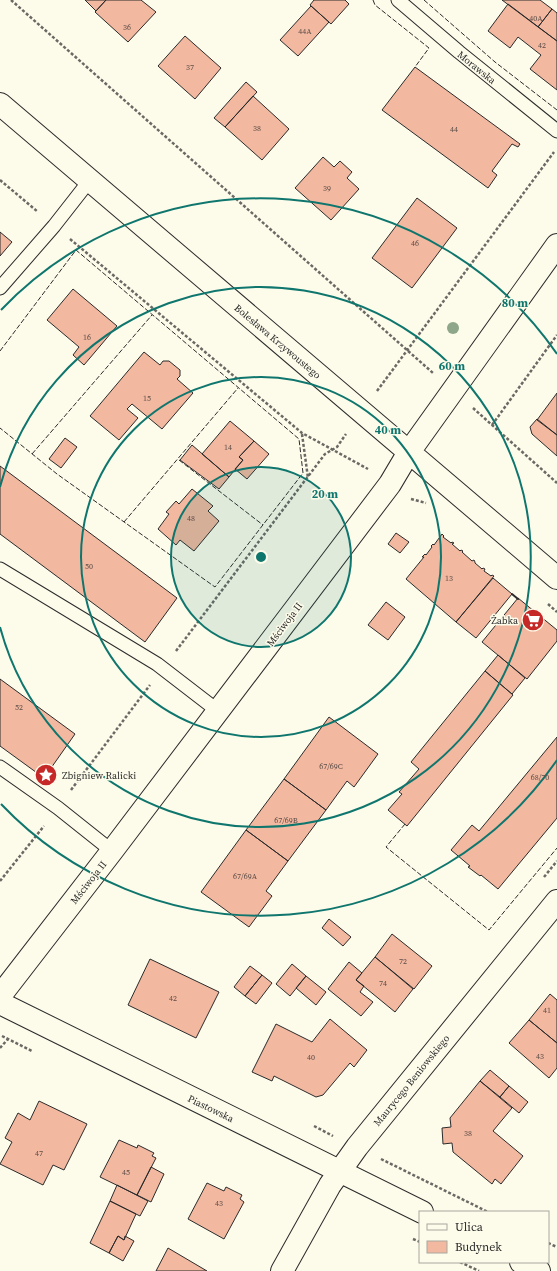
<svg xmlns="http://www.w3.org/2000/svg" width="557" height="1271" viewBox="0 0 557 1271" font-family="'Source Serif 4',serif">
	<style>
		.building { fill: #f2b8a0; stroke: #2b2b2b }
		.lines { fill: none; stroke-linecap: round; stroke-linejoin: round }
		.lane-casing { stroke: #2b2b2b; stroke-width: 15 }
		.street-casing { stroke: #2b2b2b; stroke-width: 24 }
		.secondary-casing { stroke: #2b2b2b; stroke-width: 24 }
		.path { stroke: #6a6964; stroke-width: 2.5; stroke-dasharray: 3 2; stroke-linecap: butt }
		.lane { stroke: #fdfbea; stroke-width: 13 }
		.street { stroke: #fdfbea; stroke-width: 22 }
		.secondary { stroke: #fdfbea; stroke-width: 22 }
		.fence { stroke: #2b2b2b; stroke-width: 1; stroke-dasharray: 5 2; stroke-linecap: butt }
		.wall { stroke: #2b2b2b; stroke-width: 2 }
		.tree { fill: #8ea78a }
		.ring { fill: none; stroke: #0f766e; stroke-width: 2 }
		.labels { text-anchor: middle; stroke-width: 3; stroke-linejoin: round; paint-order: stroke }
		.number-label { font-size: 8px; fill: #5d4e48 }
		.street-label { font-size: 10px; fill: #2b2b2b; stroke: #fdfbea }
		.poi-label { font-size: 10px; fill: #2b2b2b; stroke: #fdfbea; text-anchor: end }
		.centre { fill: #0f766e; stroke: #fdfbea; stroke-width: 2 }
		.ring-label { font-size: 12px; text-anchor: middle; font-weight: bold; fill: #0f766e; stroke: #fdfbea; stroke-width: 3; stroke-linejoin: round; paint-order: stroke }
	</style>
	<rect width="100%" height="100%" fill="#fdfbea"/>
	<path class="building" d="M 85,0 L 106,0 L 96,11 Z
		M 106,0 L 141,0 L 156,12 L 128,42 L 95,12 Z
		M 314,0 L 345,0 L 349,4 L 331,24 L 310,5 Z
		M 502,0 L 540,0 L 552,9 L 538,27 Z
		M 508,4 L 557,41 L 557,90 L 530,69 L 541,55 L 518,37 L 510,48 L 488,31 Z
		M 311,6 L 329,22 L 298,56 L 280,40 Z
		M 552,9 L 557,13 L 557,41 L 538,27 Z
		M 185,36 L 221,68 L 195,99 L 158,66 Z
		M 415,67 L 520,144 L 518,147 L 512,144 L 492,171 L 497,175 L 488,188 L 382,110 Z
		M 246,82 L 257,92 L 225,127 L 214,118 Z
		M 253,96 L 289,129 L 262,160 L 225,127 Z
		M 323,157 L 334,167 L 340,161 L 352,172 L 347,178 L 359,189 L 331,220 L 295,188 Z
		M 417,198 L 457,228 L 412,288 L 372,258 Z
		M 0,232 L 12,242 L 0,256 Z
		M 73,289 L 117,326 L 84,365 L 73,355 L 79,347 L 47,320 Z
		M 144,352 L 160,365 L 163,361 L 169,361 L 180,370 L 180,376 L 177,379 L 193,393 L 162,429 L 132,404 L 127,409 L 138,418 L 119,440 L 90,416 Z
		M 557,393 L 557,435 L 537,420 Z
		M 537,419 L 557,435 L 557,456 L 532,434 L 530,427 Z
		M 230,421 L 254,441 L 239,457 L 243,460 L 229,477 L 202,454 Z
		M 65,438 L 77,447 L 61,468 L 49,459 Z
		M 254,441 L 269,454 L 247,479 L 235,469 L 243,460 L 239,457 Z
		M 192,445 L 229,477 L 219,489 L 180,460 Z
		M 0,466 L 177,598 L 145,642 L 0,534 Z
		M 192,489 L 213,506 L 208,511 L 219,521 L 194,551 L 180,540 L 176,545 L 158,529 L 169,514 L 166,512 L 176,501 L 179,504 Z
		M 396,533 L 409,542 L 400,553 L 388,544 Z
		M 442,534 L 444,536 L 443,537 L 451,543 L 452,542 L 454,543 L 452,544 L 460,551 L 461,550 L 463,551 L 462,552 L 472,561 L 474,560 L 475,562 L 475,563 L 482,569 L 483,568 L 485,569 L 484,571 L 491,576 L 492,575 L 494,576 L 456,622 L 406,579 L 424,557 L 422,557 L 425,554 L 426,555 L 432,547 L 431,546 L 433,544 L 434,545 Z
		M 493,578 L 512,594 L 476,638 L 456,622 Z
		M 518,598 L 557,630 L 557,641 L 527,679 L 482,642 Z
		M 386,602 L 405,617 L 388,640 L 368,625 Z
		M 498,655 L 525,678 L 512,694 L 485,671 Z
		M 485,671 L 513,695 L 407,826 L 388,810 L 402,794 L 399,792 L 419,769 L 411,762 Z
		M 0,679 L 75,734 L 44,778 L 0,746 Z
		M 329,717 L 378,754 L 354,787 L 347,781 L 326,810 L 284,779 Z
		M 557,737 L 557,818 L 498,889 L 481,875 L 480,876 L 468,867 L 470,866 L 451,850 L 472,825 L 479,831 Z
		M 284,779 L 326,810 L 288,861 L 246,830 Z
		M 246,830 L 288,861 L 266,891 L 272,896 L 249,927 L 201,892 Z
		M 329,919 L 351,937 L 343,946 L 322,928 Z
		M 392,934 L 432,966 L 414,989 L 375,957 Z
		M 375,957 L 413,989 L 395,1012 L 356,980 Z
		M 150,959 L 219,992 L 196,1038 L 128,1005 Z
		M 349,962 L 362,973 L 356,980 L 364,986 L 360,992 L 373,1002 L 361,1016 L 328,989 Z
		M 292,964 L 306,976 L 290,996 L 276,984 Z
		M 250,966 L 262,975 L 245,996 L 234,987 Z
		M 262,975 L 272,983 L 256,1004 L 245,996 Z
		M 306,976 L 326,992 L 316,1005 L 296,988 Z
		M 550,994 L 557,1000 L 557,1043 L 529,1020 Z
		M 330,1019 L 367,1050 L 354,1067 L 350,1063 L 323,1095 L 316,1097 L 274,1076 L 272,1081 L 252,1072 L 276,1024 L 312,1042 Z
		M 529,1020 L 557,1043 L 557,1068 L 549,1078 L 509,1043 Z
		M 490,1070 L 509,1086 L 500,1097 L 480,1081 Z
		M 480,1081 L 512,1108 L 493,1131 L 523,1156 L 501,1184 L 495,1179 L 492,1184 L 453,1152 L 452,1143 L 443,1144 L 442,1128 L 451,1127 L 450,1118 Z
		M 509,1086 L 528,1102 L 519,1113 L 500,1097 Z
		M 39,1101 L 87,1124 L 64,1170 L 53,1165 L 43,1185 L 0,1164 L 12,1142 L 5,1138 L 18,1113 L 30,1120 Z
		M 119,1140 L 137,1148 L 138,1145 L 154,1153 L 152,1156 L 156,1158 L 137,1195 L 100,1177 Z
		M 151,1167 L 164,1174 L 151,1202 L 137,1195 Z
		M 207,1183 L 224,1191 L 226,1187 L 242,1195 L 240,1199 L 244,1202 L 224,1239 L 188,1219 Z
		M 117,1185 L 148,1201 L 140,1216 L 110,1201 Z
		M 110,1201 L 136,1214 L 124,1240 L 118,1236 L 109,1253 L 90,1243 Z
		M 118,1236 L 124,1240 L 125,1236 L 134,1241 L 123,1261 L 109,1253 Z
		M 168,1248 L 207,1271 L 156,1271 Z"/>
	<g class="lines">
		<g class="lane-casing">
			<path id="lane" d="M 398,0 L 459,52 L 557,131
				M 0,288 L 54,226 L 90,180
				M 0,569 L 157,664 L 218,711
				M 0,767 L 58,808 L 112,851"/>
		</g>
		<g class="street-casing">
			<path id="street" d="M 0,104 L 557,578
				M 0,996 L 112,851 L 390,484 L 409,452 L 557,245
				M 282,1271 L 330,1185 L 357,1147 L 557,901"/>
		</g>
		<g class="secondary-casing">
			<path id="secondary" d="M 0,1003 L 422,1212
				M 521,1262 L 539,1271"/>
		</g>
		<path class="path" d="M 11,0 L 433,373
			M 0,180 L 38,212
			M 70,239 L 302,433 L 368,469
			M 377,391 L 554,152
			M 473,408 L 557,483
			M 492,425 L 557,335
			M 302,434 L 308,478
			M 411,499 L 426,503
			M 548,604 L 557,612
			M 176,651 L 325,454 L 337,447 L 346,434
			M 71,790 L 150,685
			M 544,877 L 557,861
			M 0,881 L 44,826
			M 2,1036 L 32,1051
			M 0,1048 L 8,1039
			M 314,1126 L 333,1136
			M 381,1159 L 488,1212
			M 413,1239 L 420,1242
			M 548,1243 L 557,1247
			M 460,1262 L 479,1271"/>
		<use href="#lane" class="lane"/>
		<use href="#street" class="street"/>
		<use href="#secondary" class="secondary"/>
		<path class="fence" d="M 373,0 L 375,5 L 429,48 L 415,67
			M 424,0 L 495,62 L 557,110
			M 0,351 L 76,250 L 299,439 L 303,473 L 215,587 L 57,474 L 0,428
			M 32,454 L 152,315
			M 179,460 L 263,525
			M 124,522 L 238,388
			M 405,824 L 386,847 L 489,930 L 557,848"/>
		<path class="wall" d="M 512,594 L 518,599"/>
	</g>
	<circle class="tree" cx="453" cy="328" r="6"/>
	<circle cx="261" cy="557" r="90" fill="#0f766e" fill-opacity=".12"/>
	<g class="ring">
		<circle cx="261" cy="557" r="90"/>
		<circle cx="261" cy="557" r="180"/>
		<path d="M0 487A270 270 0 1 1 0 627"/>
		<path d="M557 760A359 359 0 0 1 1 804M1 310A359 359 0 0 1 557 354"/>
	</g>
	<defs>
		<g id="supermarket-disc" transform="scale(1.15)"><circle r="9.5" fill="#c62828" stroke="#fdfbea"/><path d="M-6-5.5h2.5l.6 2H6L4.5 2H-2.5L-4.4-4H-6ZM-1.5 3.2a1.3 1.3 0 1 0 .1 0ZM3 3.2a1.3 1.3 0 1 0 .1 0Z" fill="#fff"/></g>
		<g id="sight-disc" transform="scale(1.15)"><circle r="9.5" fill="#c62828" stroke="#fdfbea"/><path d="M0-6L1.8-2.2L6-1.7L2.9 1.2L3.7 5.4L0 3.3L-3.7 5.4L-2.9 1.2L-6-1.7L-1.8-2.2Z" fill="#fff"/></g>
	</defs>
	<g fill-rule="evenodd">
		<use href="#supermarket-disc" x="533" y="620"/>
		<use href="#sight-disc" x="46" y="775"/>
	</g>
	<g class="labels">
		<g class="number-label">
			<text x="536" y="21">40A</text>
			<text x="127" y="30">36</text>
			<text x="305" y="34">44A</text>
			<text x="542" y="48">42</text>
			<text x="190" y="70">37</text>
			<text x="257" y="131">38</text>
			<text x="454" y="132">44</text>
			<text x="327" y="191">39</text>
			<text x="415" y="246">46</text>
			<text x="87" y="340">16</text>
			<text x="147" y="401">15</text>
			<text x="228" y="450">14</text>
			<text x="191" y="521">48</text>
			<text x="89" y="569">50</text>
			<text x="449" y="581">13</text>
			<text x="19" y="710">52</text>
			<text x="331" y="769">67/69C</text>
			<text x="540" y="780">68/70</text>
			<text x="286" y="823">67/69B</text>
			<text x="245" y="879">67/69A</text>
			<text x="403" y="964">72</text>
			<text x="383" y="986">74</text>
			<text x="173" y="1001">42</text>
			<text x="547" y="1013">41</text>
			<text x="540" y="1059">43</text>
			<text x="311" y="1060">40</text>
			<text x="468" y="1136">38</text>
			<text x="39" y="1156">47</text>
			<text x="126" y="1175">45</text>
			<text x="219" y="1206">43</text>
		</g>
		<g class="street-label">
			<text transform="translate(477 67) rotate(39)" y="4">Morawska</text>
			<text transform="translate(278 341) rotate(40)" y="4">Bolesława Krzywoustego</text>
			<text transform="translate(284 624) rotate(-53)" y="4">Mściwoja II</text>
			<text transform="translate(88 882) rotate(-52)" y="4">Mściwoja II</text>
			<text transform="translate(411 1080) rotate(-51)" y="4">Maurycego Beniowskiego</text>
			<text transform="translate(211 1108) rotate(26)" y="4">Piastowska</text>
		</g>
		<g class="poi-label">
			<text x="518" y="624">Żabka</text>
			<text x="62" y="779" text-anchor="start">Zbigniew Ralicki</text>
		</g>
	</g>
	<circle cx="261" cy="557" r="6" class="centre"/>
	<g class="ring-label">
		<text x="515" y="307">80 m</text>
		<text x="452" y="370">60 m</text>
		<text x="388" y="434">40 m</text>
		<text x="325" y="498">20 m</text>
	</g>
	<rect x="419" y="1211" width="130" height="52" fill="#fdfbea" stroke="#a9a89e"/>
	<rect x="427" y="1224" width="20" height="6" fill="#fdfbea" stroke="#a9a89e"/>
	<text x="455" y="1231" font-size="12" fill="#2b2b2b">Ulica</text>
	<rect x="427" y="1241" width="20" height="12" fill="#f2b8a0" stroke="#a9a89e"/>
	<text x="455" y="1251" font-size="12" fill="#2b2b2b">Budynek</text>
</svg>
